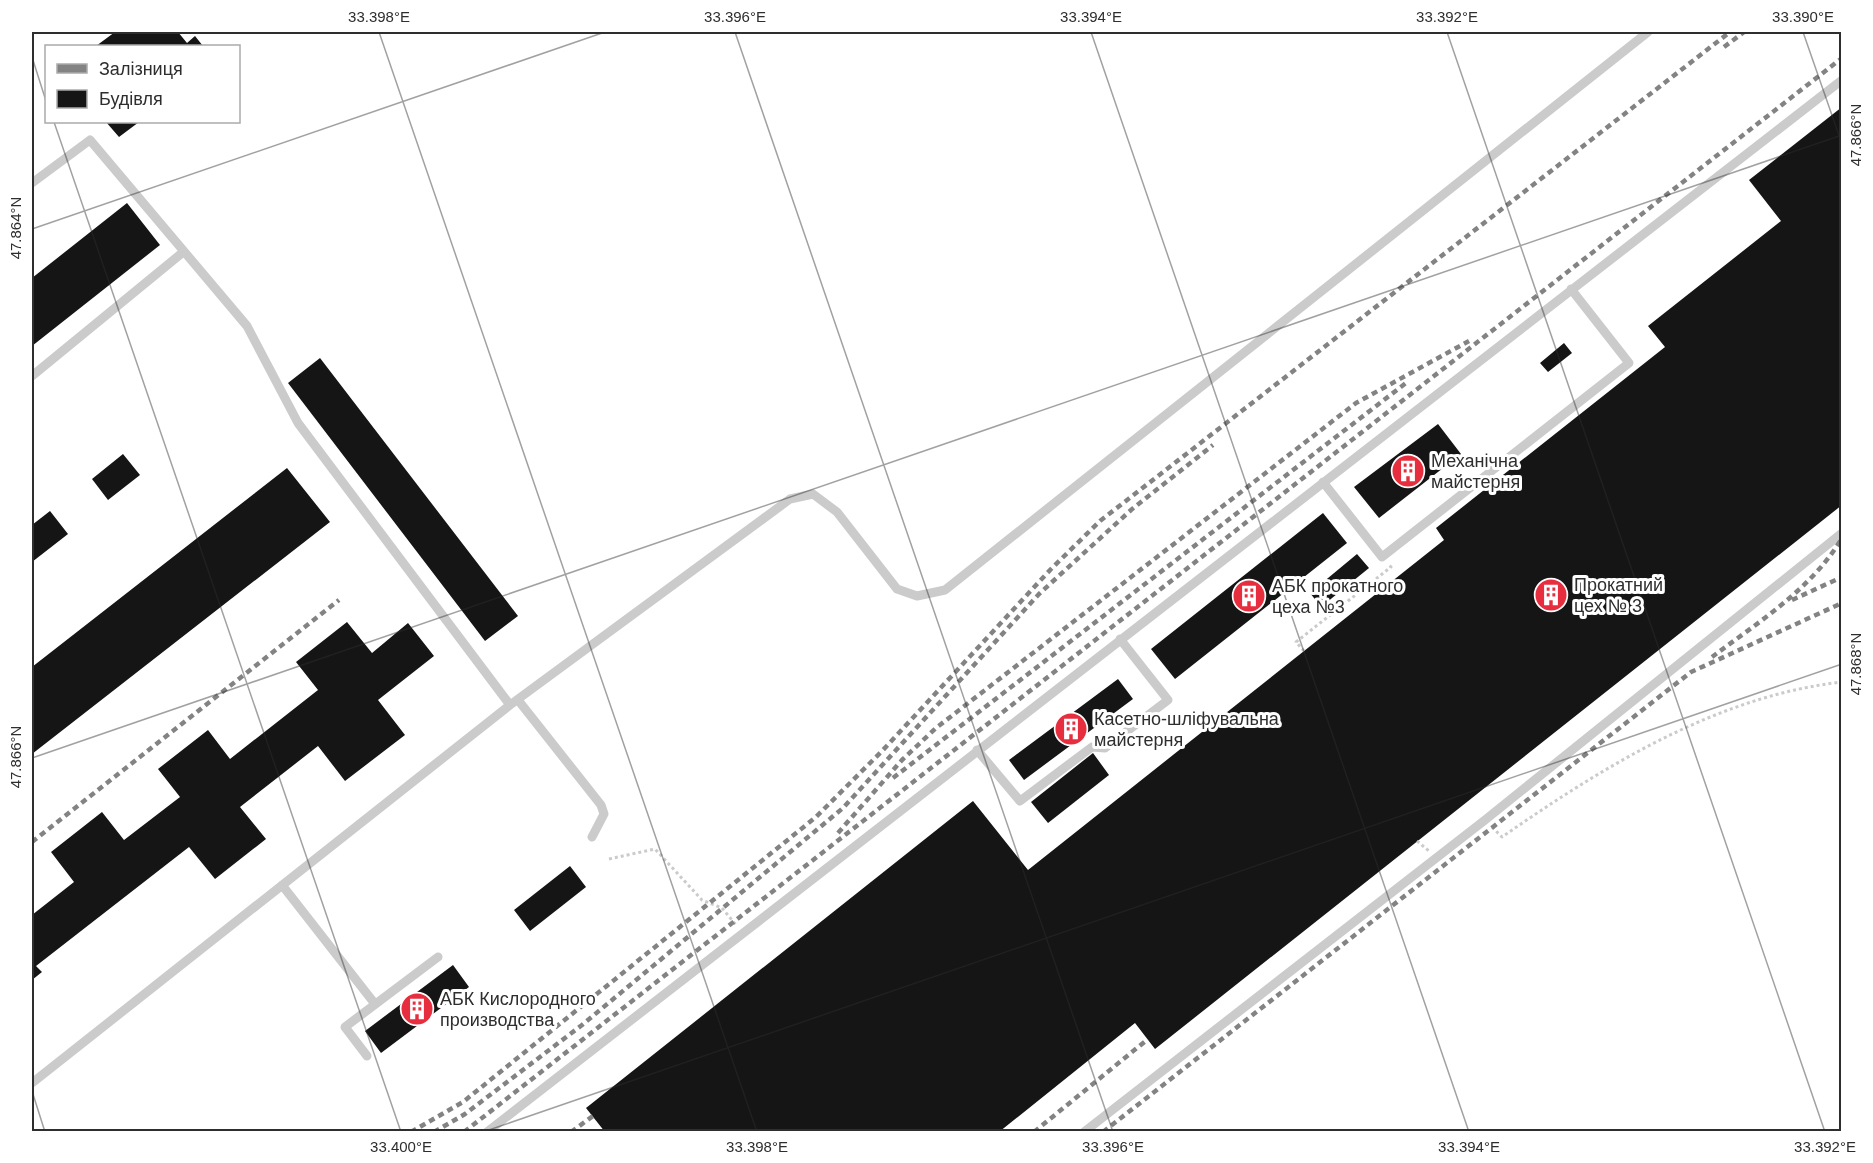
<svg xmlns="http://www.w3.org/2000/svg" width="1873" height="1163" viewBox="0 0 1873 1163" font-family="Arial,sans-serif">
	<style>
		.building { fill: #151515 }
		.lines { fill: none; stroke-linecap: round; stroke-linejoin: round }
		.path { stroke: #cbcbcb; stroke-width: 3; stroke-dasharray: 3 3; stroke-linecap: butt }
		.lane { stroke: #cbcbcb; stroke-width: 9 }
		.rail { stroke: #838383; stroke-width: 4.5; stroke-dasharray: 6 4.5; stroke-linecap: butt }
		.ticks { fill: none; stroke: #2e2e2e; stroke-width: 1.5; stroke-opacity: 0.45 }
		.labels { text-anchor: middle; stroke-width: 6; stroke-linejoin: round; paint-order: stroke }
		.poi-label { font-size: 18px; fill: #2e2e2e; stroke: #fff; text-anchor: start }
		.neatline { fill: none; stroke: #2e2e2e; stroke-width: 2 }
		.ticks-label { font-size: 15px; text-anchor: middle; fill: #2e2e2e }
	</style>
	<rect width="100%" height="100%" fill="#fff"/>
	<path class="building" d="M 115,32 L 178,32 L 187,43 L 195,36 L 203,46 L 96,46 Z
		M 1842,107 L 1842,505 L 1155,1049 L 1135,1023 L 999,1132 L 605,1132 L 586,1108 L 973,801 L 1028,870 L 1444,540 L 1436,528 L 1665,347 L 1648,326 L 1781,221 L 1749,180 Z
		M 106,122 L 139,122 L 119,137 Z
		M 127,203 L 160,245 L 32,346 L 32,278 Z
		M 1564,343 L 1572,353 L 1548,372 L 1540,363 Z
		M 320,358 L 518,616 L 485,641 L 288,383 Z
		M 1438,424 L 1461,454 L 1379,518 L 1354,487 Z
		M 123,454 L 140,475 L 108,500 L 92,479 Z
		M 287,468 L 330,522 L 32,754 L 32,667 Z
		M 50,511 L 68,534 L 32,562 L 32,525 Z
		M 1323,513 L 1347,543 L 1175,679 L 1151,649 Z
		M 1357,554 L 1369,568 L 1321,607 L 1310,593 Z
		M 347,622 L 372,653 L 408,623 L 434,656 L 378,700 L 405,735 L 345,781 L 318,746 L 240,807 L 266,839 L 215,879 L 189,847 L 36,966 L 42,972 L 32,980 L 32,915 L 74,882 L 51,852 L 102,812 L 124,840 L 180,797 L 158,769 L 208,730 L 230,759 L 318,690 L 296,662 Z
		M 1118,679 L 1133,699 L 1024,780 L 1009,760 Z
		M 1093,753 L 1109,775 L 1048,823 L 1031,802 Z
		M 570,866 L 586,887 L 530,931 L 514,910 Z
		M 453,965 L 469,987 L 381,1053 L 365,1031 Z"/>
	<g class="lines">
		<path class="path" d="M 1304,651 L 1296,642 L 1391,567 L 1388,564
			M 1492,827 L 1502,837 C 1603,767 1717,696 1842,682
			M 1417,841 L 1429,851
			M 609,859 L 655,849 L 702,900 L 722,908 L 736,925"/>
		<path class="lane" d="M 32,183 L 90,140 L 247,326 L 298,423 L 510,705
			M 32,376 L 182,253
			M 1323,482 L 1382,557 L 1629,363 L 1571,289
			M 518,700 L 601,805 L 604,814 L 592,837
			M 977,750 L 1020,801 L 1092,747 L 1105,748 L 1168,700 L 1120,639
			M 282,885 L 375,1004
			M 367,1056 L 345,1027 L 438,957
			M 32,1083 L 510,705 L 790,499 L 813,494 L 837,512 L 897,589 L 917,596 L 945,590 L 1648,32
			M 487,1132 L 1842,80
			M 1084,1132 L 1485,820 L 1842,533"/>
		<path class="rail" d="M 1724,47 L 1744,32
			M 1792,600 L 1842,577
			M 1712,657 C 1757,623 1812,589 1842,538
			M 893,778 L 1406,383
			M 838,833 L 902,760 L 936,728 L 1356,403 L 1469,341
			M 32,842 L 339,600
			M 411,1132 L 463,1102 L 816,817 L 883,750 L 1051,569 L 1100,521 L 1730,32
			M 434,1132 L 465,1114 L 582,1025 L 843,808 L 1039,594 L 1131,510 L 1213,445
			M 464,1132 L 1842,58
			M 571,1132 L 593,1116
			M 1034,1132 L 1148,1039
			M 1103,1132 L 1691,672 L 1842,603"/>
	</g>
	<path class="ticks" d="M 379,32 L 757,1132M 735,32 L 1113,1132M 1091,32 L 1469,1132M 1447,32 L 1825,1132M 1803,32 L 1842,144M 32,57 L 46,101M 54,122 L 401,1132M 32,229 L 605,32M 32,758 L 1842,135M 32,1091 L 45,1132M 483,1132 L 1842,664"/>
	<defs>
		<g id="building-disc" transform="scale(1.725)"><circle r="9.5" fill="#e72e3e" stroke="#fff"/><path d="M-4-6H4V6H1V3H-1V6H-4ZM-2.5-4.3h1.7v1.8h-1.7ZM.8-4.3h1.7v1.8H.8ZM-2.5-1h1.7V.8h-1.7ZM.8-1h1.7V.8H.8Z" fill="#fff"/></g>
	</defs>
	<g fill-rule="evenodd">
		<use href="#building-disc" x="1408" y="471"/>
		<use href="#building-disc" x="1551" y="595"/>
		<use href="#building-disc" x="1249" y="596"/>
		<use href="#building-disc" x="1071" y="729"/>
		<use href="#building-disc" x="417" y="1009"/>
	</g>
	<g class="labels">
		<g class="poi-label">
			<text x="1431" y="467">Механічна<tspan x="1431" dy="21">майстерня</tspan></text>
			<text x="1574" y="591">Прокатний<tspan x="1574" dy="21">цех № 3</tspan></text>
			<text x="1272" y="592">АБК прокатного<tspan x="1272" dy="21">цеха №3</tspan></text>
			<text x="1094" y="725">Касетно-шліфувальна<tspan x="1094" dy="21">майстерня</tspan></text>
			<text x="440" y="1005">АБК Кислородного<tspan x="440" dy="21">производства</tspan></text>
		</g>
	</g>
	<rect width="1873" height="1163" fill="none" stroke="#ffffff" stroke-width="66"/>
	<rect x="45" y="45" width="195" height="78" fill="#ffffff" stroke="#ababab" stroke-width="1.5"/>
	<rect x="57" y="64" width="30" height="9" fill="#838383" stroke="#ababab" stroke-width="1.5"/>
	<text x="99" y="75" font-size="18" fill="#2e2e2e">Залізниця</text>
	<rect x="57" y="90" width="30" height="18" fill="#151515" stroke="#ababab" stroke-width="1.5"/>
	<text x="99" y="105" font-size="18" fill="#2e2e2e">Будівля</text>
	<rect x="33" y="33" width="1807" height="1097" class="neatline"/>
	<g class="ticks-label">
		<text x="379" y="22">33.398°E</text>
		<text x="735" y="22">33.396°E</text>
		<text x="1091" y="22">33.394°E</text>
		<text x="1447" y="22">33.392°E</text>
		<text x="1803" y="22">33.390°E</text>
		<text transform="translate(1856 135) rotate(-90)" y="5">47.866°N</text>
		<text transform="translate(16 228) rotate(-90)" y="5">47.864°N</text>
		<text transform="translate(1856 664) rotate(-90)" y="5">47.868°N</text>
		<text transform="translate(16 757) rotate(-90)" y="5">47.866°N</text>
		<text x="401" y="1152">33.400°E</text>
		<text x="757" y="1152">33.398°E</text>
		<text x="1113" y="1152">33.396°E</text>
		<text x="1469" y="1152">33.394°E</text>
		<text x="1825" y="1152">33.392°E</text>
	</g>
</svg>
